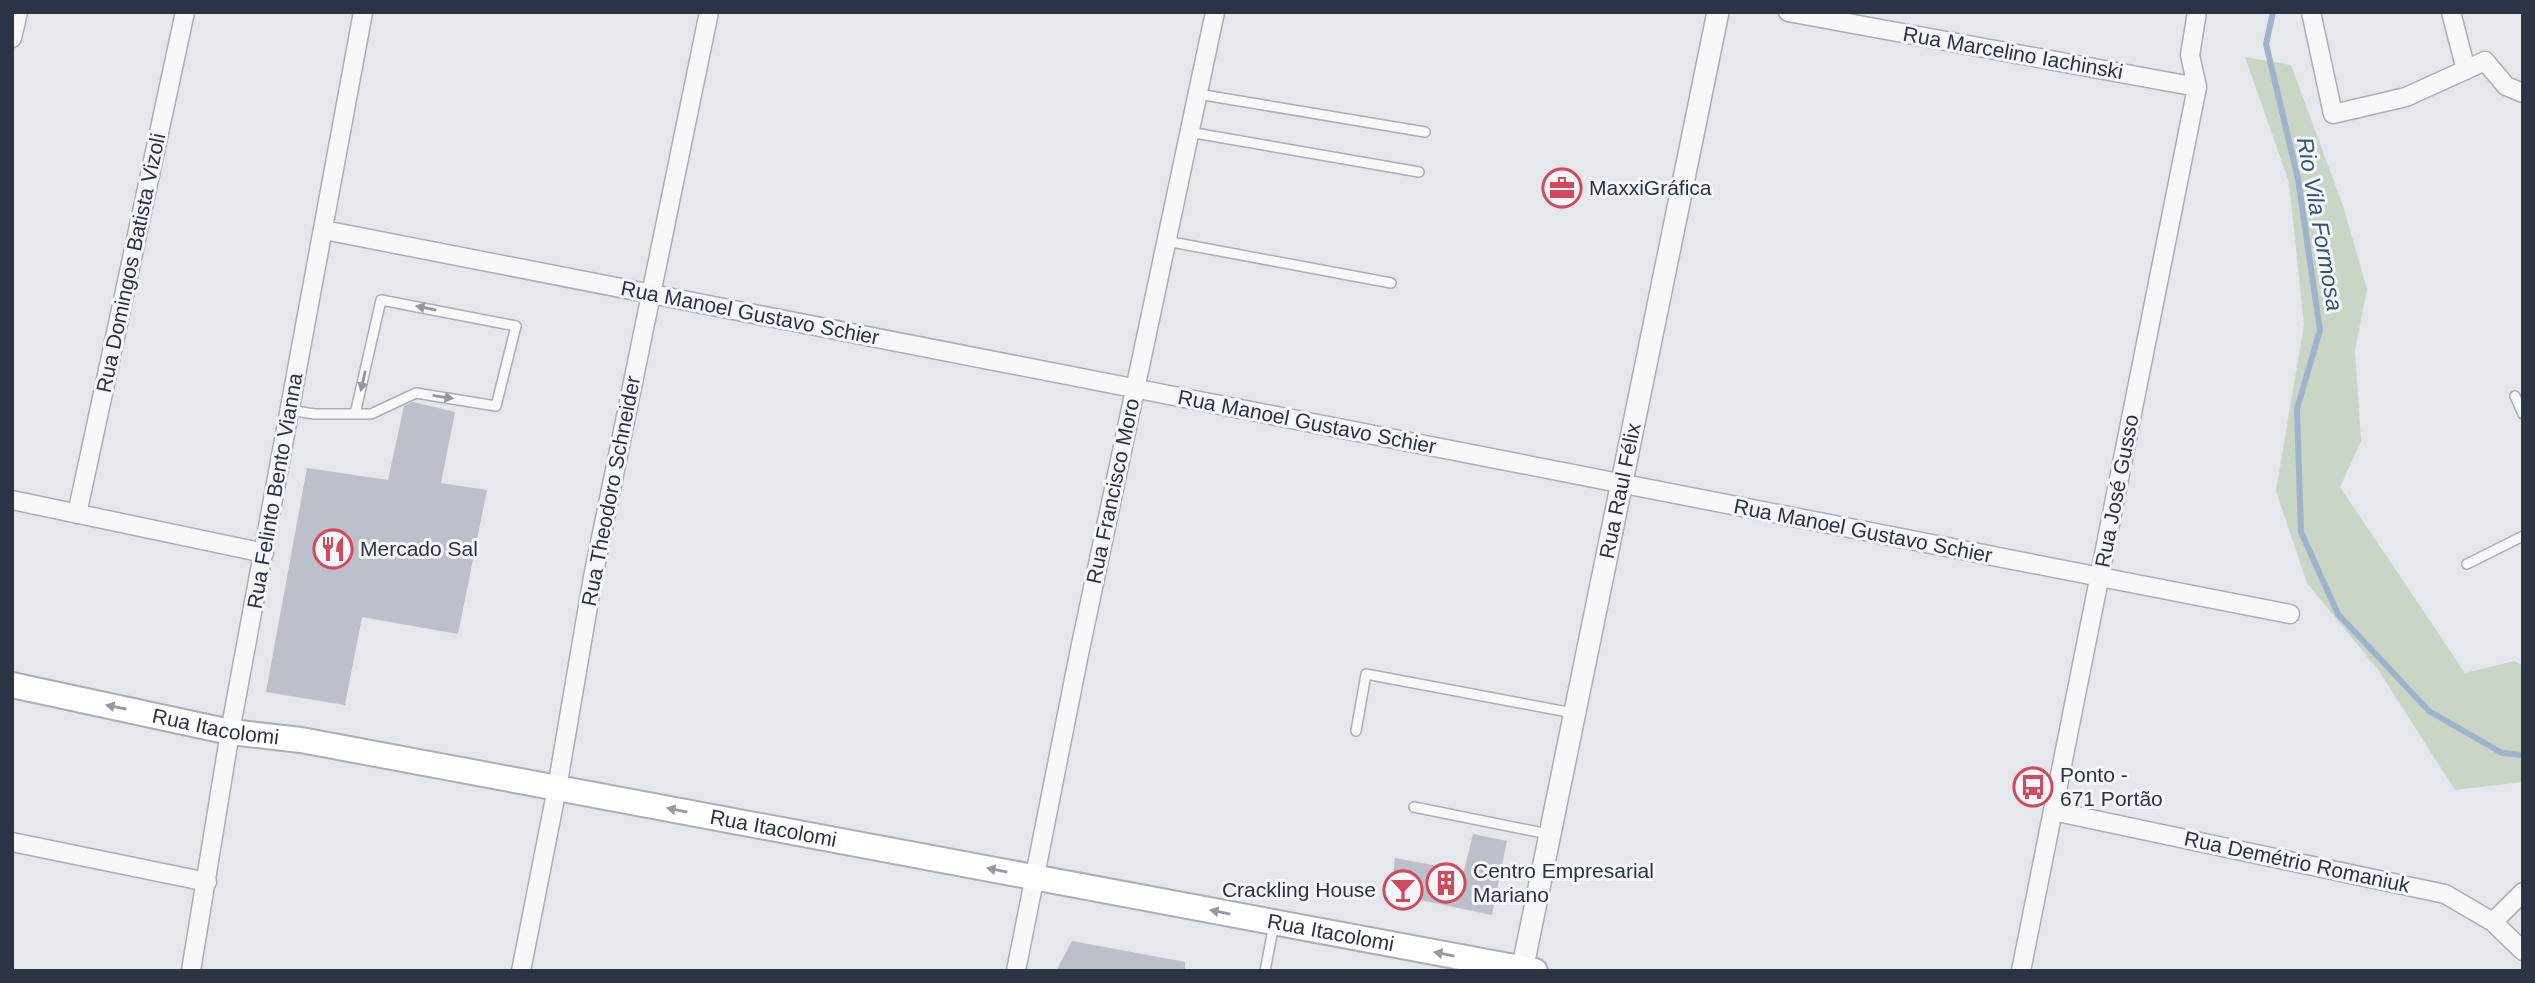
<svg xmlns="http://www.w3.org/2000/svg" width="2535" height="983" viewBox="0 0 2535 983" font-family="Arial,sans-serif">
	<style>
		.green { fill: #c9d6c5 }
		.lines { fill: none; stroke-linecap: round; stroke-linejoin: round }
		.stream { stroke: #9fb4cc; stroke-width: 6 }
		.building { fill: #bbc0ca }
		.service-casing { stroke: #a9aeb7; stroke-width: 12 }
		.minor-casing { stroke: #a9aeb7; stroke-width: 21 }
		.tertiary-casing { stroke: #a9aeb7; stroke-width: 24 }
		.secondary-casing { stroke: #a9aeb7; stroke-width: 28 }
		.service { stroke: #f7f8fa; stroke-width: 9 }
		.minor { stroke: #f7f8fa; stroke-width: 18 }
		.tertiary { stroke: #f7f8fa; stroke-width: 21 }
		.secondary { stroke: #fff; stroke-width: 24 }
		.oneway { fill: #9196a0 }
		.oneway2 { fill: #959aa2 }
		.labels { text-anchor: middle; stroke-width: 6; stroke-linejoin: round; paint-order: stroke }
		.street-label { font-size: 21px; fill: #2b3445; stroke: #f4f6f9 }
		.poi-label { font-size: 21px; fill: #2b3445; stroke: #f4f6f9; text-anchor: start }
		.water-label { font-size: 23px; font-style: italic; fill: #34527a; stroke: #f4f6f9 }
	</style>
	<rect width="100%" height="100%" fill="#e4e7ec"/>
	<path class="green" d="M 2245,57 L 2291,65 L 2343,206 L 2367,289 L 2355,350 L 2361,441 L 2340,487 L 2465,673 L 2515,661 L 2523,666 L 2523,782 L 2455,790 L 2379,671 L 2307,583 L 2276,491 L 2304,325 L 2289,182 Z"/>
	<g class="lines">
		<path class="stream" d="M 2273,12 L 2266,44 L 2298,179 L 2320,330 L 2297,409 L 2301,532 L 2338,614 L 2429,711 L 2502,753 L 2523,755"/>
	</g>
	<path class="building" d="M 413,402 L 455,412 L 441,483 L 487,490 L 458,634 L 362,617 L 345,705 L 266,692 L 307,468 L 388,480 L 404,406 Z
		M 1473,834 L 1507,841 L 1492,915 L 1391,894 L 1395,858 L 1464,871 Z
		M 1072,941 L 1185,962 L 1185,971 L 1056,971 Z"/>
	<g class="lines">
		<g class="service-casing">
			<path id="service" d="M 1198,94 L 1425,132
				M 1189,132 L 1419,172
				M 1166,241 L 1391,283
				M 2515,396 L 2523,414
				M 289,410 L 314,414 L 371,414 L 416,393 L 496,406 L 516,326 L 381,300 L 355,414
				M 2467,564 L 2523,536
				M 1356,731 L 1366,674 L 1573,713
				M 1414,807 L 1548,834
				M 1265,971 L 1274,924"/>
		</g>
		<g class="minor-casing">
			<path id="minor" d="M 1788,12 L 2197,87
				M 2311,12 L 2333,114 L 2406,97 L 2485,61 L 2506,86 L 2523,93
				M 2451,12 L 2466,70
				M 12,38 L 18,12
				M 324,230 L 2290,614
				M 12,500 L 264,553
				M 77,514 L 185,12
				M 2053,811 L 2445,894 L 2493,922 L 2523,951
				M 12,842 L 207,882
				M 2493,922 L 2523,892
				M 191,971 L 230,732 L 363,12
				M 521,971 L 557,788 L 593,577 L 709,12
				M 1016,971 L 1079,654 L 1215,12
				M 2021,971 L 2197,87 L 2190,55 L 2197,12"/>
		</g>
		<g class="tertiary-casing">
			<g id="tertiary">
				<path id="s1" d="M 1522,971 L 1718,12"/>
			</g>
		</g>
		<g class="secondary-casing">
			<g id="secondary">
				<path id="s2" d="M 12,685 L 230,732 L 301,740 L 1535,971"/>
			</g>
		</g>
		<use href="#service" class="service"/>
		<use href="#minor" class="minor"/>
		<use href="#tertiary" class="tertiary"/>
		<use href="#secondary" class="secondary"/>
	</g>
	<defs><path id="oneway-solid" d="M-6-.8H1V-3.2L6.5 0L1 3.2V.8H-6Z" transform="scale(1.75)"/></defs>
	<g class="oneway">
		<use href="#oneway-solid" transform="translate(426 308) rotate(-169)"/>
		<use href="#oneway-solid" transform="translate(363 381) rotate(103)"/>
		<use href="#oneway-solid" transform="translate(443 397) rotate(9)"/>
	</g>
	<g class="oneway2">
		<use href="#oneway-solid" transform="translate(116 707) rotate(-168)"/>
		<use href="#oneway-solid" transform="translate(677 810) rotate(-169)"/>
		<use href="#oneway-solid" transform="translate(997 870) rotate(-169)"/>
		<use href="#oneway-solid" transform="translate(1220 912) rotate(-169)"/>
		<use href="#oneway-solid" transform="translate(1444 954) rotate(-169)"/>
	</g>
	<defs>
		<g id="office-ring" transform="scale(2.0125)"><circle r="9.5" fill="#f4f6f9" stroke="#d1495b" stroke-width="1.5"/><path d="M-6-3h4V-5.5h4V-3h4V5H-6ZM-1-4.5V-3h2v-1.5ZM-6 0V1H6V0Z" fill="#d1495b"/></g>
		<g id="restaurant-ring" transform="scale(2.0125)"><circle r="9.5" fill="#f4f6f9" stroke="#d1495b" stroke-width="1.5"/><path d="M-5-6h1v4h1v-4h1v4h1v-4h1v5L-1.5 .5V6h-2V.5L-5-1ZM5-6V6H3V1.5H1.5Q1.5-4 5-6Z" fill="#d1495b"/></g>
		<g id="bus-ring" transform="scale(2.0125)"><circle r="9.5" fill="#f4f6f9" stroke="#d1495b" stroke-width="1.5"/><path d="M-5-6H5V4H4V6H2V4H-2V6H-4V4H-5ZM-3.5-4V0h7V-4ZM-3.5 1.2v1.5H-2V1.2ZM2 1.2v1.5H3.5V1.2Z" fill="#d1495b"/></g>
		<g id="building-ring" transform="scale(2.0125)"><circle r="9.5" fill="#f4f6f9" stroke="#d1495b" stroke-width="1.5"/><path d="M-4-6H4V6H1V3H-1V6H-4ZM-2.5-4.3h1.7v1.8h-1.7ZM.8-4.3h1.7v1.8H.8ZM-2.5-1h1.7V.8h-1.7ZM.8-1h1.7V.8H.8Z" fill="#d1495b"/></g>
		<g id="bar-ring" transform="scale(2.0125)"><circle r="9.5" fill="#f4f6f9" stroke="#d1495b" stroke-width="1.5"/><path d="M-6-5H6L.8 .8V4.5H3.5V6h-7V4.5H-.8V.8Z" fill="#d1495b"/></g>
	</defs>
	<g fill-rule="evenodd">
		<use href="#office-ring" x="1562" y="188"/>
		<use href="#restaurant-ring" x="333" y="549"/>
		<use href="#bus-ring" x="2033" y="787"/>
		<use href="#building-ring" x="1446" y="883"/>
		<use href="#bar-ring" x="1403" y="890"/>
	</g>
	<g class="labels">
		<g class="street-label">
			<text transform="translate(2013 53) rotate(10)" y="7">Rua Marcelino Iachinski</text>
			<text transform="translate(131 263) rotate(-78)" y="7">Rua Domingos Batista Vizoli</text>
			<text transform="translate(750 313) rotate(11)" y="7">Rua Manoel Gustavo Schier</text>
			<text transform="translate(1307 422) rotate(11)" y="7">Rua Manoel Gustavo Schier</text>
			<text transform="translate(275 491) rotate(-80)" y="7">Rua Felinto Bento Vianna</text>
			<text transform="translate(611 491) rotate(-79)" y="7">Rua Theodoro Schneider</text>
			<text transform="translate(1113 491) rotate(-78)" y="7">Rua Francisco Moro</text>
			<text dy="7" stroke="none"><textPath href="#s1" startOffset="490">Rua Raul Félix</textPath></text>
			<text transform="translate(2117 491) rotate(-79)" y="7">Rua José Gusso</text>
			<text transform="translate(1863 531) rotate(11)" y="7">Rua Manoel Gustavo Schier</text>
			<text dy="7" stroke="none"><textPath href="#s2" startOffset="208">Rua Itacolomi</textPath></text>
			<text dy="7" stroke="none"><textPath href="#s2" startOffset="775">Rua Itacolomi</textPath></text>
			<text transform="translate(2297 862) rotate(12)" y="7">Rua Demétrio Romaniuk</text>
			<text dy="7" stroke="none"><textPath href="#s2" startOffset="1342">Rua Itacolomi</textPath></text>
		</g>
		<g class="poi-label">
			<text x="1589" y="195">MaxxiGráfica</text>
			<text x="360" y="556">Mercado Sal</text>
			<text x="2060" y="782">Ponto -<tspan x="2060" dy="24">671 Portão</tspan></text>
			<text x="1473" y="878">Centro Empresarial<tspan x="1473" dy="24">Mariano</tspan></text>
			<text x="1376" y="897" text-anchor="end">Crackling House</text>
		</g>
		<g class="water-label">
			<text transform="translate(2320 224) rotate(80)" y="8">Rio Vila Formosa</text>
		</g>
	</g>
	<rect width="2535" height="983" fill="none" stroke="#2b3445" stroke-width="28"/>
</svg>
